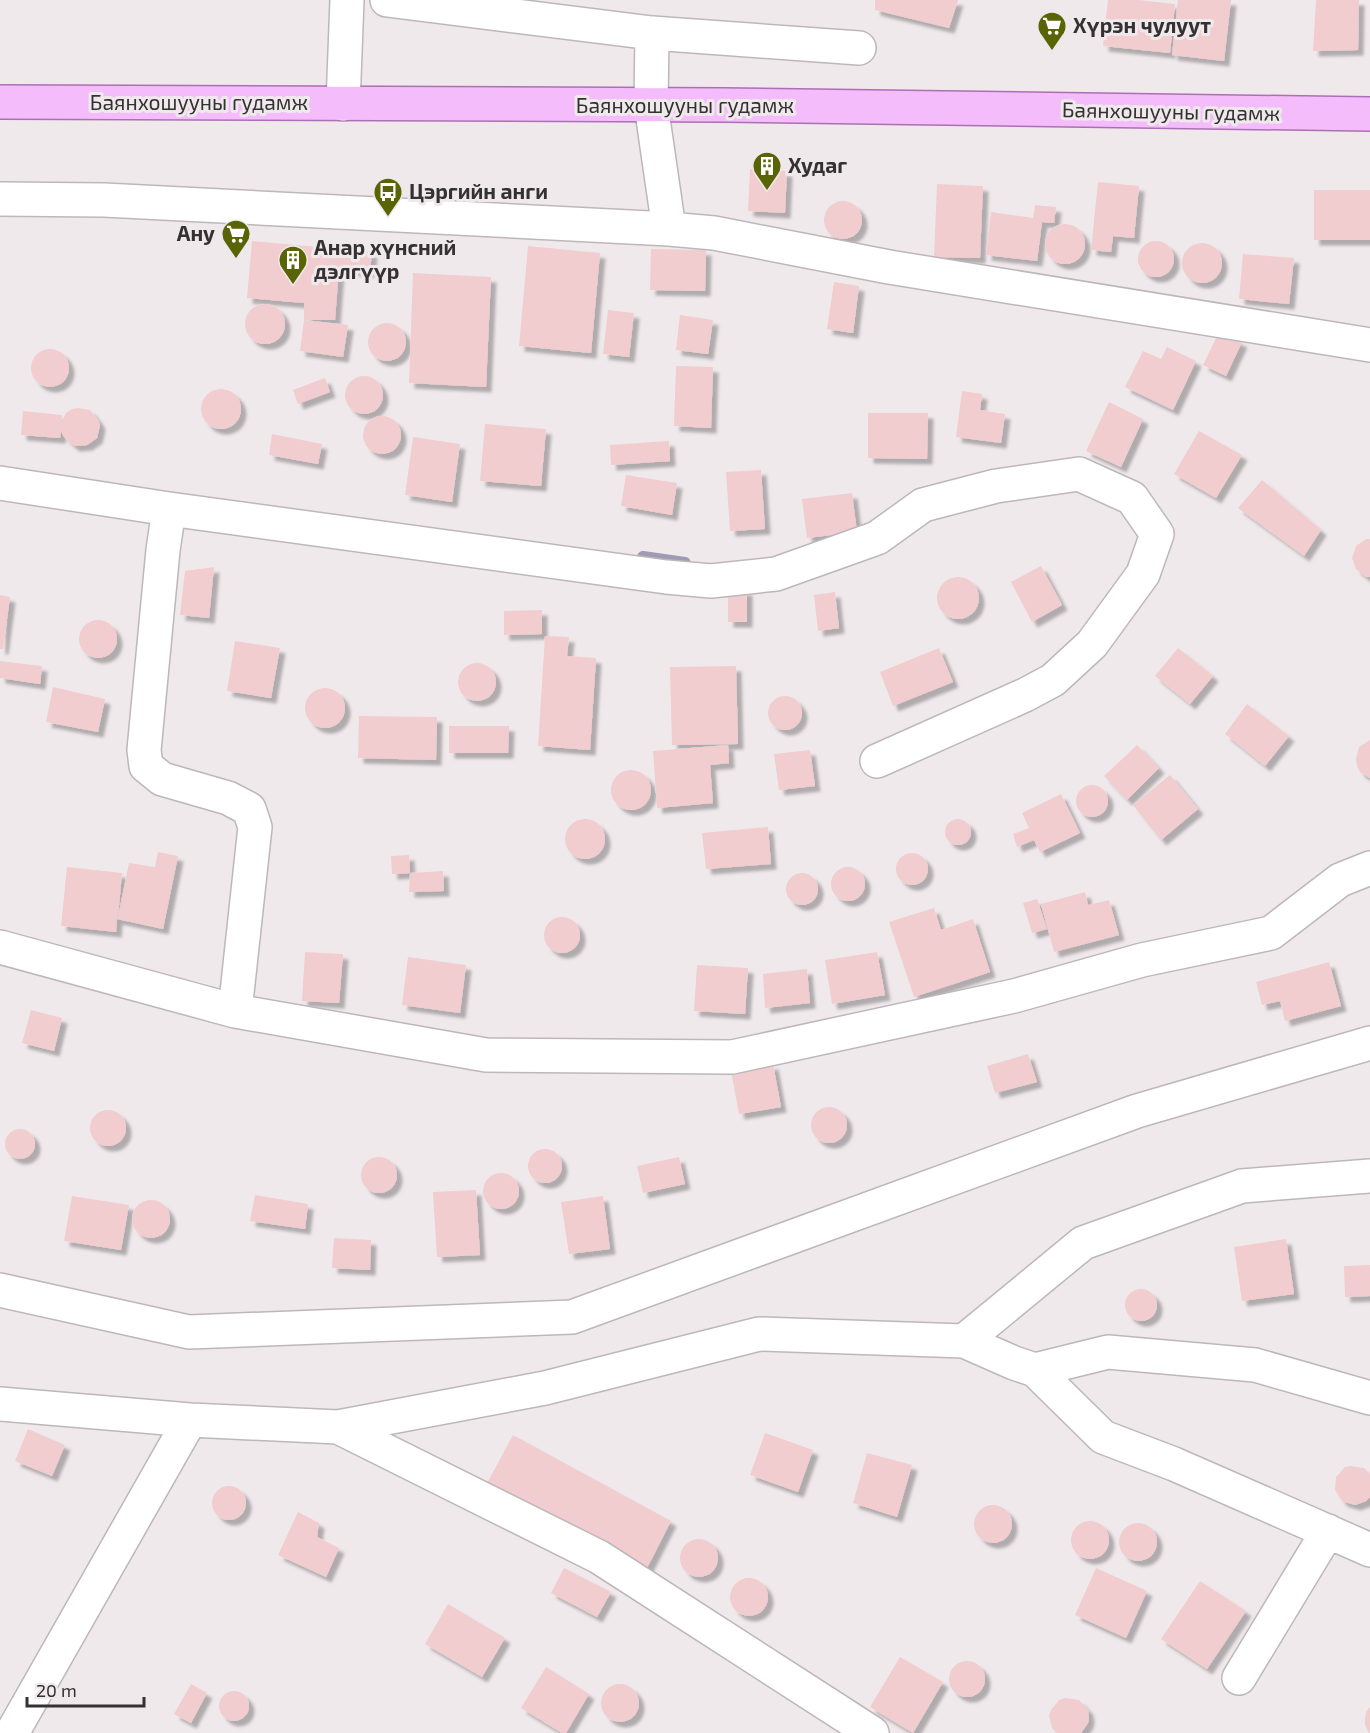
<svg xmlns="http://www.w3.org/2000/svg" width="1370" height="1733" viewBox="0 0 1370 1733" font-family="'Exo 2',sans-serif">
	<style>
		.lines { fill: none; stroke-linecap: round; stroke-linejoin: round }
		.stream { stroke: #a19ab5; stroke-width: 12 }
		.building { fill: #f1cdcf; filter: url(#shadow) }
		.minor-casing { stroke: #beb7ba; stroke-width: 36 }
		.major-casing { stroke: #ac6fb3; stroke-width: 36 }
		.minor { stroke: #fff; stroke-width: 33 }
		.major { stroke: #f4bcfb; stroke-width: 33 }
		.labels { text-anchor: middle; stroke-width: 6; stroke-linejoin: round; paint-order: stroke }
		.poi-label { font-size: 21px; font-weight: bold; fill: #343132; stroke: #f0e9ec; text-anchor: start }
		.street-label { font-size: 21px; fill: #343132; stroke: #f0e9ec }
	</style>
	<defs>
		<filter id="shadow"><feDropShadow dx="5.5" dy="5.5" stdDeviation="1.5" flood-color="#0004"/></filter>
	</defs>
	<rect width="100%" height="100%" fill="#f0e9ec"/>
	<g class="lines">
		<path class="stream" d="M 643,557 L 685,563"/>
	</g>
	<path class="building" d="M 875,0 L 958,0 L 949,28 L 875,10 Z
		M 1108,0 L 1139,0 L 1175,4 L 1170,53 L 1103,46 Z
		M 1178,0 L 1231,0 L 1224,61 L 1172,55 Z
		M 1316,0 L 1359,0 L 1358,50 L 1313,51 Z
		M 750,169 L 787,171 L 785,213 L 748,211 Z
		M 1098,182 L 1139,186 L 1134,238 L 1113,236 L 1111,252 L 1091,250 Z
		M 937,184 L 983,186 L 980,258 L 934,257 Z
		M 1314,190 L 1370,190 L 1370,240 L 1314,240 Z
		M824 220a19 19 0 1 1 38 0a19 19 0 1 1-38 0Z
		M 1035,205 L 1056,207 L 1054,223 L 1042,222 L 1037,261 L 986,255 L 991,212 L 1033,218 Z
		M1045 244a20 20 0 1 1 40 0a20 20 0 1 1-40 0Z
		M1138 259a18 18 0 1 1 36 0a18 18 0 1 1-36 0Z
		M 252,241 L 372,252 L 370,272 L 339,269 L 335,320 L 304,320 L 348,325 L 343,357 L 300,351 L 304,320 L 304,303 L 247,298 Z
		M1182 263a20 20 0 1 1 40 0a20 20 0 1 1-40 0Z
		M 528,246 L 600,253 L 591,353 L 519,346 Z
		M 651,249 L 706,250 L 705,291 L 650,290 Z
		M 1243,254 L 1294,258 L 1289,304 L 1239,299 Z
		M 413,273 L 491,277 L 486,387 L 409,383 Z
		M 834,282 L 859,286 L 853,333 L 827,329 Z
		M245 324a20 20 0 1 1 40 0a20 20 0 1 1-40 0Z
		M 608,310 L 634,313 L 629,357 L 603,354 Z
		M 680,315 L 713,320 L 708,354 L 676,350 Z
		M368 342a19 19 0 1 1 38 0a19 19 0 1 1-38 0Z
		M 1219,332 L 1242,342 L 1226,376 L 1203,365 Z
		M 1167,347 L 1196,361 L 1173,410 L 1125,387 L 1143,351 L 1161,359 Z
		M31 368a19 19 0 1 1 38 0a19 19 0 1 1-38 0Z
		M 676,366 L 713,367 L 711,428 L 674,426 Z
		M345 395a19 19 0 1 1 38 0a19 19 0 1 1-38 0Z
		M 325,378 L 330,392 L 298,404 L 293,390 Z
		M201 409a20 20 0 1 1 40 0a20 20 0 1 1-40 0Z
		M 962,391 L 982,394 L 980,410 L 1005,414 L 1001,443 L 956,437 Z
		M 1109,402 L 1143,419 L 1121,467 L 1086,451 Z
		M 78,408 L 90,410 L 98,420 L 100,425 L 97,438 L 87,445 L 74,446 L 64,437 L 61,431 L 60,438 L 21,435 L 23,411 L 62,415 L 61,423 L 66,413 L 72,409 Z
		M 868,413 L 928,413 L 927,459 L 868,458 Z
		M363 435a19 19 0 1 1 38 0a19 19 0 1 1-38 0Z
		M 485,424 L 546,429 L 541,486 L 480,481 Z
		M 1199,431 L 1242,455 L 1216,498 L 1174,474 Z
		M 272,434 L 322,444 L 318,464 L 269,455 Z
		M 413,437 L 460,444 L 452,502 L 405,495 Z
		M 669,441 L 670,461 L 611,465 L 610,445 Z
		M 761,470 L 765,529 L 730,531 L 726,472 Z
		M 626,475 L 677,483 L 672,515 L 621,506 Z
		M 1262,480 L 1321,530 L 1304,556 L 1238,508 Z
		M 852,493 L 857,532 L 807,538 L 802,499 Z
		M 1366,539 L 1370,539 L 1370,577 L 1366,577 L 1356,569 L 1352,558 L 1356,546 Z
		M 1041,566 L 1062,605 L 1032,622 L 1011,582 Z
		M 214,567 L 209,618 L 180,615 L 185,571 Z
		M937 598a21 21 0 1 1 42 0a21 21 0 1 1-42 0Z
		M 728,590 L 747,590 L 747,622 L 728,622 Z
		M 835,592 L 839,628 L 818,631 L 814,595 Z
		M 0,595 L 10,597 L 3,649 L 0,649 Z
		M 542,610 L 542,634 L 504,635 L 504,611 Z
		M79 639a19 19 0 1 1 38 0a19 19 0 1 1-38 0Z
		M 545,636 L 569,637 L 567,656 L 596,658 L 590,750 L 538,746 Z
		M 235,641 L 280,648 L 271,698 L 227,691 Z
		M 939,648 L 953,682 L 893,706 L 880,672 Z
		M 1178,648 L 1213,676 L 1190,704 L 1155,676 Z
		M 0,661 L 42,666 L 40,684 L 0,678 Z
		M458 682a19 19 0 1 1 38 0a19 19 0 1 1-38 0Z
		M 736,666 L 738,744 L 672,745 L 670,667 Z
		M 53,687 L 105,699 L 98,732 L 46,722 Z
		M305 708a20 20 0 1 1 40 0a20 20 0 1 1-40 0Z
		M768 713a17 17 0 1 1 34 0a17 17 0 1 1-34 0Z
		M 1247,704 L 1289,736 L 1265,766 L 1225,734 Z
		M 359,716 L 437,717 L 436,760 L 358,758 Z
		M 449,726 L 509,726 L 508,753 L 449,753 Z
		M 1370,740 L 1370,778 L 1360,772 L 1357,766 L 1356,759 L 1359,747 Z
		M 728,745 L 729,763 L 710,765 L 713,803 L 657,808 L 653,751 Z
		M 1137,745 L 1159,768 L 1127,800 L 1104,776 Z
		M 810,750 L 815,786 L 779,790 L 774,754 Z
		M611 790a20 20 0 1 1 40 0a20 20 0 1 1-40 0Z
		M 1170,775 L 1198,809 L 1161,840 L 1133,805 Z
		M1076 801a16 16 0 1 1 32 0a16 16 0 1 1-32 0Z
		M 1061,794 L 1080,833 L 1040,852 L 1034,840 L 1017,847 L 1013,834 L 1029,828 L 1022,813 Z
		M945 832a13 13 0 1 1 26 0a13 13 0 1 1-26 0Z
		M565 839a20 20 0 1 1 40 0a20 20 0 1 1-40 0Z
		M 768,827 L 771,864 L 706,869 L 702,833 Z
		M 158,852 L 178,856 L 163,929 L 117,919 L 116,932 L 61,926 L 67,867 L 122,873 L 118,917 L 129,863 L 155,867 Z
		M896 869a16 16 0 1 1 32 0a16 16 0 1 1-32 0Z
		M 409,855 L 410,873 L 443,871 L 444,891 L 409,892 L 410,873 L 392,874 L 391,856 Z
		M831 884a17 17 0 1 1 34 0a17 17 0 1 1-34 0Z
		M786 889a16 16 0 1 1 32 0a16 16 0 1 1-32 0Z
		M 1085,892 L 1088,905 L 1109,900 L 1119,935 L 1054,952 L 1041,904 Z
		M 1037,899 L 1047,929 L 1032,933 L 1023,903 Z
		M 934,908 L 941,930 L 973,919 L 990,972 L 914,997 L 889,922 Z
		M544 935a18 18 0 1 1 36 0a18 18 0 1 1-36 0Z
		M 305,952 L 343,954 L 339,1003 L 302,1001 Z
		M 877,952 L 885,995 L 832,1004 L 825,960 Z
		M 408,957 L 466,965 L 460,1013 L 402,1005 Z
		M 1329,962 L 1341,1006 L 1285,1021 L 1280,1001 L 1262,1005 L 1256,982 Z
		M 697,965 L 748,968 L 745,1014 L 694,1011 Z
		M 807,969 L 810,1003 L 765,1008 L 763,974 Z
		M 31,1010 L 62,1018 L 54,1051 L 22,1043 Z
		M 1028,1054 L 1037,1082 L 995,1093 L 987,1066 Z
		M 773,1064 L 781,1107 L 739,1114 L 731,1071 Z
		M811 1125a18 18 0 1 1 36 0a18 18 0 1 1-36 0Z
		M90 1128a18 18 0 1 1 36 0a18 18 0 1 1-36 0Z
		M5 1144a15 15 0 1 1 30 0a15 15 0 1 1-30 0Z
		M528 1166a17 17 0 1 1 34 0a17 17 0 1 1-34 0Z
		M 679,1157 L 685,1184 L 643,1193 L 637,1166 Z
		M361 1175a18 18 0 1 1 36 0a18 18 0 1 1-36 0Z
		M483 1191a18 18 0 1 1 36 0a18 18 0 1 1-36 0Z
		M 476,1190 L 480,1255 L 437,1257 L 433,1192 Z
		M 255,1195 L 308,1204 L 305,1229 L 250,1221 Z
		M 72,1196 L 129,1205 L 121,1250 L 64,1241 Z
		M 603,1196 L 610,1249 L 569,1254 L 561,1202 Z
		M132 1219a19 19 0 1 1 38 0a19 19 0 1 1-38 0Z
		M 334,1238 L 371,1240 L 370,1270 L 332,1268 Z
		M 1286,1239 L 1294,1294 L 1242,1301 L 1234,1247 Z
		M 1370,1265 L 1370,1296 L 1345,1297 L 1344,1266 Z
		M1125 1305a16 16 0 1 1 32 0a16 16 0 1 1-32 0Z
		M 28,1429 L 65,1445 L 52,1476 L 15,1461 Z
		M 765,1433 L 813,1450 L 798,1492 L 750,1475 Z
		M 513,1435 L 671,1521 L 645,1572 L 486,1485 Z
		M 867,1453 L 912,1465 L 897,1517 L 853,1503 Z
		M 1351,1466 L 1364,1468 L 1370,1474 L 1370,1497 L 1366,1501 L 1355,1505 L 1342,1501 L 1335,1490 L 1336,1477 L 1345,1467 Z
		M212 1503a17 17 0 1 1 34 0a17 17 0 1 1-34 0Z
		M974 1524a19 19 0 1 1 38 0a19 19 0 1 1-38 0Z
		M 298,1512 L 319,1523 L 317,1537 L 339,1548 L 326,1577 L 278,1555 Z
		M1071 1540a19 19 0 1 1 38 0a19 19 0 1 1-38 0Z
		M1119 1542a19 19 0 1 1 38 0a19 19 0 1 1-38 0Z
		M680 1558a19 19 0 1 1 38 0a19 19 0 1 1-38 0Z
		M 564,1568 L 611,1592 L 597,1617 L 551,1593 Z
		M 1096,1568 L 1147,1591 L 1126,1638 L 1075,1615 Z
		M730 1597a19 19 0 1 1 38 0a19 19 0 1 1-38 0Z
		M 1200,1581 L 1246,1611 L 1207,1669 L 1161,1639 Z
		M 448,1604 L 505,1638 L 482,1677 L 425,1644 Z
		M 900,1657 L 943,1682 L 913,1733 L 870,1707 Z
		M949 1679a18 18 0 1 1 36 0a18 18 0 1 1-36 0Z
		M 546,1667 L 589,1694 L 566,1733 L 562,1733 L 521,1708 Z
		M601 1703a19 19 0 1 1 38 0a19 19 0 1 1-38 0Z
		M 191,1684 L 207,1693 L 191,1723 L 174,1714 Z
		M219 1706a15 15 0 1 1 30 0a15 15 0 1 1-30 0Z
		M 1065,1698 L 1079,1700 L 1088,1710 L 1089,1717 L 1088,1723 L 1081,1733 L 1057,1733 L 1052,1728 L 1049,1716 L 1051,1710 L 1059,1700 Z
		M 1370,1707 L 1370,1733 L 1369,1733 L 1365,1725 L 1365,1719 L 1366,1712 Z"/>
	<g class="lines">
		<g class="minor-casing">
			<path id="minor" d="M 387,0 L 652,33 L 859,48
				M 652,33 L 651,105 L 669,229 L 714,233 L 889,267 L 1370,345
				M 343,104 L 347,0
				M 0,199 L 104,200 L 669,229
				M 0,483 L 169,509 L 666,577 L 711,581 L 776,574 L 877,538 L 923,505 L 996,486 L 1079,474 L 1132,498 L 1157,534 L 1143,574 L 1092,644 L 1053,680 L 1025,695 L 877,761
				M 169,509 L 163,550 L 144,750 L 146,766 L 162,779 L 228,798 L 249,809 L 255,827 L 235,1011
				M 0,947 L 235,1011 L 486,1055 L 732,1057 L 1014,996 L 1142,960 L 1271,933 L 1340,880 L 1370,868
				M 0,1290 L 189,1332 L 572,1317 L 1137,1111 L 1370,1043
				M 964,1341 L 1014,1363 L 1035,1370 L 1108,1352 L 1255,1365 L 1370,1398
				M 1035,1370 L 1103,1437 L 1174,1464 L 1370,1550
				M 0,1404 L 190,1420 L 338,1427 L 545,1388 L 759,1334 L 964,1341 L 1083,1243 L 1242,1186 L 1370,1176
				M 338,1427 L 599,1557 L 872,1733
				M 1239,1678 L 1328,1531
				M 12,1733 L 190,1420"/>
		</g>
		<g class="major-casing">
			<path id="major" d="M 0,102 L 723,105 L 1370,114"/>
		</g>
		<use href="#minor" class="minor"/>
		<use href="#major" class="major"/>
	</g>
	<defs>
		<g id="supermarket-pin" transform="scale(1.5)"><path d="M0 17L-7.5 6A9.5 9.5 0 1 1 7.5 6Z" fill="#596405" stroke="#f0e9ec"/><path d="M-6-5.5h2.5l.6 2H6L4.5 2H-2.5L-4.4-4H-6ZM-1.5 3.2a1.3 1.3 0 1 0 .1 0ZM3 3.2a1.3 1.3 0 1 0 .1 0Z" fill="#fff"/></g>
		<g id="building-pin" transform="scale(1.5)"><path d="M0 17L-7.5 6A9.5 9.5 0 1 1 7.5 6Z" fill="#596405" stroke="#f0e9ec"/><path d="M-4-6H4V6H1V3H-1V6H-4ZM-2.5-4.3h1.7v1.8h-1.7ZM.8-4.3h1.7v1.8H.8ZM-2.5-1h1.7V.8h-1.7ZM.8-1h1.7V.8H.8Z" fill="#fff"/></g>
		<g id="bus-pin" transform="scale(1.5)"><path d="M0 17L-7.5 6A9.5 9.5 0 1 1 7.5 6Z" fill="#596405" stroke="#f0e9ec"/><path d="M-5-6H5V4H4V6H2V4H-2V6H-4V4H-5ZM-3.5-4V0h7V-4ZM-3.5 1.2v1.5H-2V1.2ZM2 1.2v1.5H3.5V1.2Z" fill="#fff"/></g>
	</defs>
	<g fill-rule="evenodd">
		<use href="#supermarket-pin" x="1052" y="26"/>
		<use href="#building-pin" x="767" y="166"/>
		<use href="#bus-pin" x="388" y="192"/>
		<use href="#supermarket-pin" x="236" y="234"/>
		<use href="#building-pin" x="293" y="260"/>
	</g>
	<g class="labels">
		<g class="poi-label">
			<text x="1073" y="33">Хүрэн чулуут</text>
			<text x="788" y="173">Худаг</text>
			<text x="409" y="199">Цэргийн анги</text>
			<text x="215" y="241" text-anchor="end">Ану</text>
			<text x="314" y="255">Анар хүнсний<tspan x="314" dy="24">дэлгүүр</tspan></text>
		</g>
		<g class="street-label">
			<text x="199" y="110">Баянхошууны гудамж</text>
			<text x="685" y="113">Баянхошууны гудамж</text>
			<text transform="translate(1171 112) rotate(1)" y="7">Баянхошууны гудамж</text>
		</g>
	</g>
	<path d="M27 1697v9h117v-9" fill="none" stroke="#343132" stroke-width="3"/>
	<text x="36" y="1697" font-size="18" fill="#343132" stroke="#f0e9ec" stroke-width="4.5" paint-order="stroke">20 m</text>
</svg>
